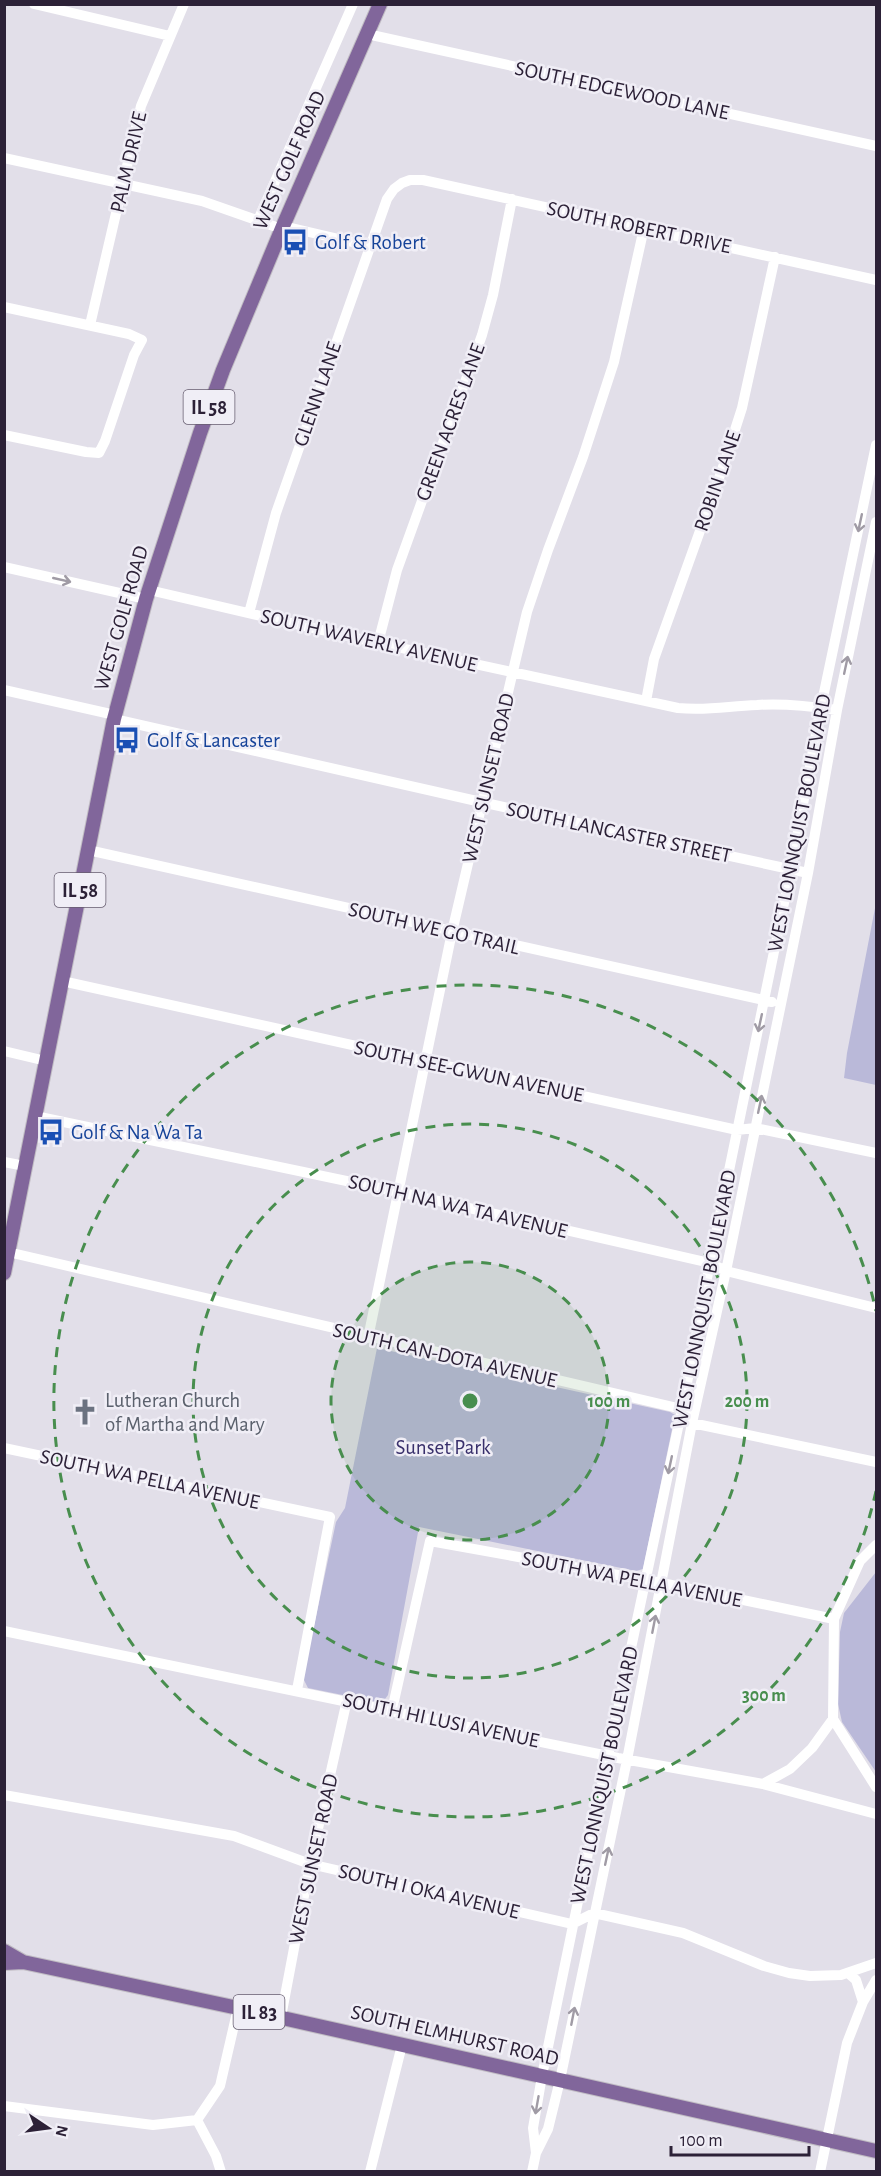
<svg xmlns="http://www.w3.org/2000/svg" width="881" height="2176" viewBox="0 0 881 2176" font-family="'Alegreya Sans',sans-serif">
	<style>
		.green { fill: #bab9d9 }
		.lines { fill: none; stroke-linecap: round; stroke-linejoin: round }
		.major-casing { stroke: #c0bcc3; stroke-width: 16 }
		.minor { stroke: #fff; stroke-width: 10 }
		.major { stroke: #81669b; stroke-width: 14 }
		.oneway { stroke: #a09ba5 }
		.ring { fill: none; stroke: #488e4e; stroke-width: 3; stroke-dasharray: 10 8 }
		.labels { text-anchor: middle; stroke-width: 5; stroke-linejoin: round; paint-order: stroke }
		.shield { fill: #f0eef6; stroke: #675e70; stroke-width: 1.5 }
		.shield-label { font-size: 20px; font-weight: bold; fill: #2c2137 }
		.street-label { font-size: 21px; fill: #2c2137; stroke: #f0eef6 }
		.transit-label { font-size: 21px; fill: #164399; stroke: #f0eef6; text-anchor: start }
		.worship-label { font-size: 21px; fill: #5b616d; stroke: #f0eef6; text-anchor: start }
		.park-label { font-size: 21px; fill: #382f6b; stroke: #f0eef6 }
		.centre { fill: #488e4e; stroke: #f0eef6; stroke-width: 3 }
		.ring-label { font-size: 18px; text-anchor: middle; font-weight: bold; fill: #488e4e; stroke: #f0eef6; stroke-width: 5; stroke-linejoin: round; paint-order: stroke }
	</style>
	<rect width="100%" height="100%" fill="#e2dfe9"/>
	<path class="green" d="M 876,903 L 876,1085 L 844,1078 L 847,1053 Z
		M 377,1348 L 670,1412 L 675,1415 L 643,1569 L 636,1571 L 419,1527 L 388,1695 L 385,1699 L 377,1702 L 308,1688 L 303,1678 L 336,1522 L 345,1508 Z
		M 876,1572 L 876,1772 L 842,1722 L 838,1704 L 840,1632 L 844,1613 Z"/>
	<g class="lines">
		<g class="major-casing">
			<path id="major" d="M 4,1273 L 114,719 L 146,599 L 200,433 L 223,370 L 283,226 L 380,4
				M 4,1951 L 23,1962
				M 4,1963 L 23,1962 L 238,2008 L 876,2151"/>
		</g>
		<path class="minor" d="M 34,4 L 170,36
			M 367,34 L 876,146
			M 4,158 L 202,201 L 282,229
			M 258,220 L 353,4
			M 283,226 L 369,246
			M 4,307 L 129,334 L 142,340 L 134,355 L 105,441 L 99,453 L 86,452 L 4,435
			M 90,325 L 141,106 L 184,4
			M 4,567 L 146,599
			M 149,590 L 378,643 L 678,708 C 708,711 728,706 757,705 C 784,703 810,706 837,710
			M 249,613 L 276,513 L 387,199 L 394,189 L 402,183 L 410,180 L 423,180 L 876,280
			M 378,643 L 397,570 L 482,335 L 493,295 L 512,199
			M 4,690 L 115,715
			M 646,701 L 654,659 L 724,464 L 742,408 L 775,257
			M 114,719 L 481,802 L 808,873
			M 88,850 L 772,1002
			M 62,981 L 737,1130 L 755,1128 L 876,1153
			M 4,1051 L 46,1061
			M 35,1116 L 399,1192 L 710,1263 L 726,1271 L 876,1308
			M 4,1162 L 25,1166
			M 8,1252 L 682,1409 L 692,1423 L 876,1462
			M 368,1338 L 452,932 L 513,671 L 527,612 L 548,550 L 583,457 L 614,362 L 644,228
			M 4,1448 L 330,1517 L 297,1690
			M 4,1631 L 618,1758 L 763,1784 L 876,1814
			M 392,1710 L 430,1541 L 662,1583 L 834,1619
			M 833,1719 L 876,1787
			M 763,1784 L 790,1769 L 812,1748 L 833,1719 L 834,1619 L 860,1561 L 876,1545
			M 4,1795 L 234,1836 L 310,1864 L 572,1924 L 594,1913 L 683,1933 L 764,1966 L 789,1973 L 810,1976 L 841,1975 L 876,1963
			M 848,1973 L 856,1980 L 863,2002
			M 281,2017 L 310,1864 L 347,1700
			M 4,2106 L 153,2125 L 197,2120
			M 197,2120 L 220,2086 L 238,2008
			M 197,2120 L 216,2156 L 221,2172
			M 536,2153 L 533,2128 L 542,2076 L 608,1756 L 682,1409 L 710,1263 L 791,869 L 821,707 L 876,445
			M 370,2172 L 402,2045
			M 532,2172 L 536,2153 L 548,2129 L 560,2080 L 627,1760 L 692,1423 L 726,1271 L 808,873 L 837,710 L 876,522
			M 820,2172 L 847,2043 L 863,2002 L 876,1980"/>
		<use href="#major" class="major"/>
	</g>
	<defs><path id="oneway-shaft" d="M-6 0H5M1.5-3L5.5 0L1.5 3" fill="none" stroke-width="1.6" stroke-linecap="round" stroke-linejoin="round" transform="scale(1.5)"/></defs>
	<g class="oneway">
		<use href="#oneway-shaft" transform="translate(860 523) rotate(102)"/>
		<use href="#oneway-shaft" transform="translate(62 580) rotate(13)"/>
		<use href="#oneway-shaft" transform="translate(846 665) rotate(-78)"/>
		<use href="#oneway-shaft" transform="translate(760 1023) rotate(102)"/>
		<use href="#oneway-shaft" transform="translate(760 1104) rotate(-78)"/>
		<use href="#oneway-shaft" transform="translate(670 1465) rotate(102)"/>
		<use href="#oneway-shaft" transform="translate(654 1624) rotate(-79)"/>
		<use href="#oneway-shaft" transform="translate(607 1856) rotate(-78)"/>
		<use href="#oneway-shaft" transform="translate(573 2016) rotate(-79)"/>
		<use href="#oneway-shaft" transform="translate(537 2105) rotate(100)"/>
	</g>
	<circle cx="470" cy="1401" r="139" fill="#488e4e" fill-opacity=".12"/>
	<g class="ring">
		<circle cx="470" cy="1401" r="139"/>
		<circle cx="470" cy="1401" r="277"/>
		<path d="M876 1491A416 416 0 1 1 876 1311"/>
	</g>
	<defs>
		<g id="bus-bare" transform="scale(2.07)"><path d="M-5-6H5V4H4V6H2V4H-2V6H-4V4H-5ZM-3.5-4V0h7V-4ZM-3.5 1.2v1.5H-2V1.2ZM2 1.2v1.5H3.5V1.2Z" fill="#1a4fb4" stroke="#f0eef6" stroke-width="2.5" paint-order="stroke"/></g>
		<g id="church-bare" transform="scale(2.07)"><path d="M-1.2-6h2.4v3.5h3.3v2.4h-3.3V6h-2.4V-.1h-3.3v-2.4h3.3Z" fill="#6b7280" stroke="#f0eef6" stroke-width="2.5" paint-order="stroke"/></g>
	</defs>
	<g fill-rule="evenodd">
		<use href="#bus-bare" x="295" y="242"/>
		<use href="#bus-bare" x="127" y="740"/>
		<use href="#bus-bare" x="51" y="1132"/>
		<use href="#church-bare" x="85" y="1412"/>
	</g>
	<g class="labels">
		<g class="shield">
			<rect x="183.5" y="390" width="51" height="34" rx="4.5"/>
			<rect x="54.5" y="873" width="51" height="34" rx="4.5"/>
			<rect x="233.5" y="1995" width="51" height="34" rx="4.5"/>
		</g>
		<g class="shield-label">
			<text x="209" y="414">IL 58</text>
			<text x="80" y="897">IL 58</text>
			<text x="259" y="2019">IL 83</text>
		</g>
		<g class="street-label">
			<text transform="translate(622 90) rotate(12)" y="7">SOUTH EDGEWOOD LANE</text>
			<text transform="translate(289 160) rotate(-66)" y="7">WEST GOLF ROAD</text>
			<text transform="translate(128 162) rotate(-77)" y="7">PALM DRIVE</text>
			<text transform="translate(639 227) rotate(12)" y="7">SOUTH ROBERT DRIVE</text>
			<text transform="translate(317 394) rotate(-71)" y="7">GLENN LANE</text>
			<text transform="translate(450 422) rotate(-70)" y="7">GREEN ACRES LANE</text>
			<text transform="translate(717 481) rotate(-71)" y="7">ROBIN LANE</text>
			<text transform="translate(121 618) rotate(-74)" y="7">WEST GOLF ROAD</text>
			<text transform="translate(369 640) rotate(13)" y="7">SOUTH WAVERLY AVENUE</text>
			<text transform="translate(488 778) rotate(-77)" y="7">WEST SUNSET ROAD</text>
			<text transform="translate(799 823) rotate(-79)" y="7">WEST LONNQUIST BOULEVARD</text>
			<text transform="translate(619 832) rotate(12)" y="7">SOUTH LANCASTER STREET</text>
			<text transform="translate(434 928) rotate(13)" y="7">SOUTH WE GO TRAIL</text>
			<text transform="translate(469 1071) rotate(12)" y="7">SOUTH SEE-GWUN AVENUE</text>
			<text transform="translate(458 1206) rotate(13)" y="7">SOUTH NA WA TA AVENUE</text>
			<text transform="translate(704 1299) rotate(-79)" y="7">WEST LONNQUIST BOULEVARD</text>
			<text transform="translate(445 1355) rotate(13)" y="7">SOUTH CAN-DOTA AVENUE</text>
			<text transform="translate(150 1479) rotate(12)" y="7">SOUTH WA PELLA AVENUE</text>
			<text transform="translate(632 1579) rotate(11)" y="7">SOUTH WA PELLA AVENUE</text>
			<text transform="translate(441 1720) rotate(12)" y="7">SOUTH HI LUSI AVENUE</text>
			<text transform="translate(604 1775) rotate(-78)" y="7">WEST LONNQUIST BOULEVARD</text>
			<text transform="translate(313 1859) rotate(-78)" y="7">WEST SUNSET ROAD</text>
			<text transform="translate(429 1891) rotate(13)" y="7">SOUTH I OKA AVENUE</text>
			<text transform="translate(455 2035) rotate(13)" y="7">SOUTH ELMHURST ROAD</text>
		</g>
		<g class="transit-label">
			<text x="315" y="249">Golf &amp; Robert</text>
			<text x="147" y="747">Golf &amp; Lancaster</text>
			<text x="71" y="1139">Golf &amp; Na Wa Ta</text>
		</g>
		<g class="worship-label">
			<text x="105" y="1407">Lutheran Church<tspan x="105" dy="24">of Martha and Mary</tspan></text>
		</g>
		<g class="park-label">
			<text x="443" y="1454">Sunset Park</text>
		</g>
	</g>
	<circle cx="470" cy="1401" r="9" class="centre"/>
	<g class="ring-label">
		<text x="609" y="1407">100 m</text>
		<text x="747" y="1407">200 m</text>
		<text x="764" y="1701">300 m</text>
	</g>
	<rect width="881" height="2176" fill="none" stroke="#2c2137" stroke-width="12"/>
	<g transform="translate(48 2128) rotate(103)" stroke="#f0eef6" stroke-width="4.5" paint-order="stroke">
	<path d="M0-4.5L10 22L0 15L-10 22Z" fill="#2c2137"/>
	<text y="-9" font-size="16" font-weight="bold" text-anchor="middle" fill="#2c2137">N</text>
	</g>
	<path d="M671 2146v9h138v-9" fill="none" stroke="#2c2137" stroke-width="3"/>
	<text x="680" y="2146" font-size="18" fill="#2c2137" stroke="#f0eef6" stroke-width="4.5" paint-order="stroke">100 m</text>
</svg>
